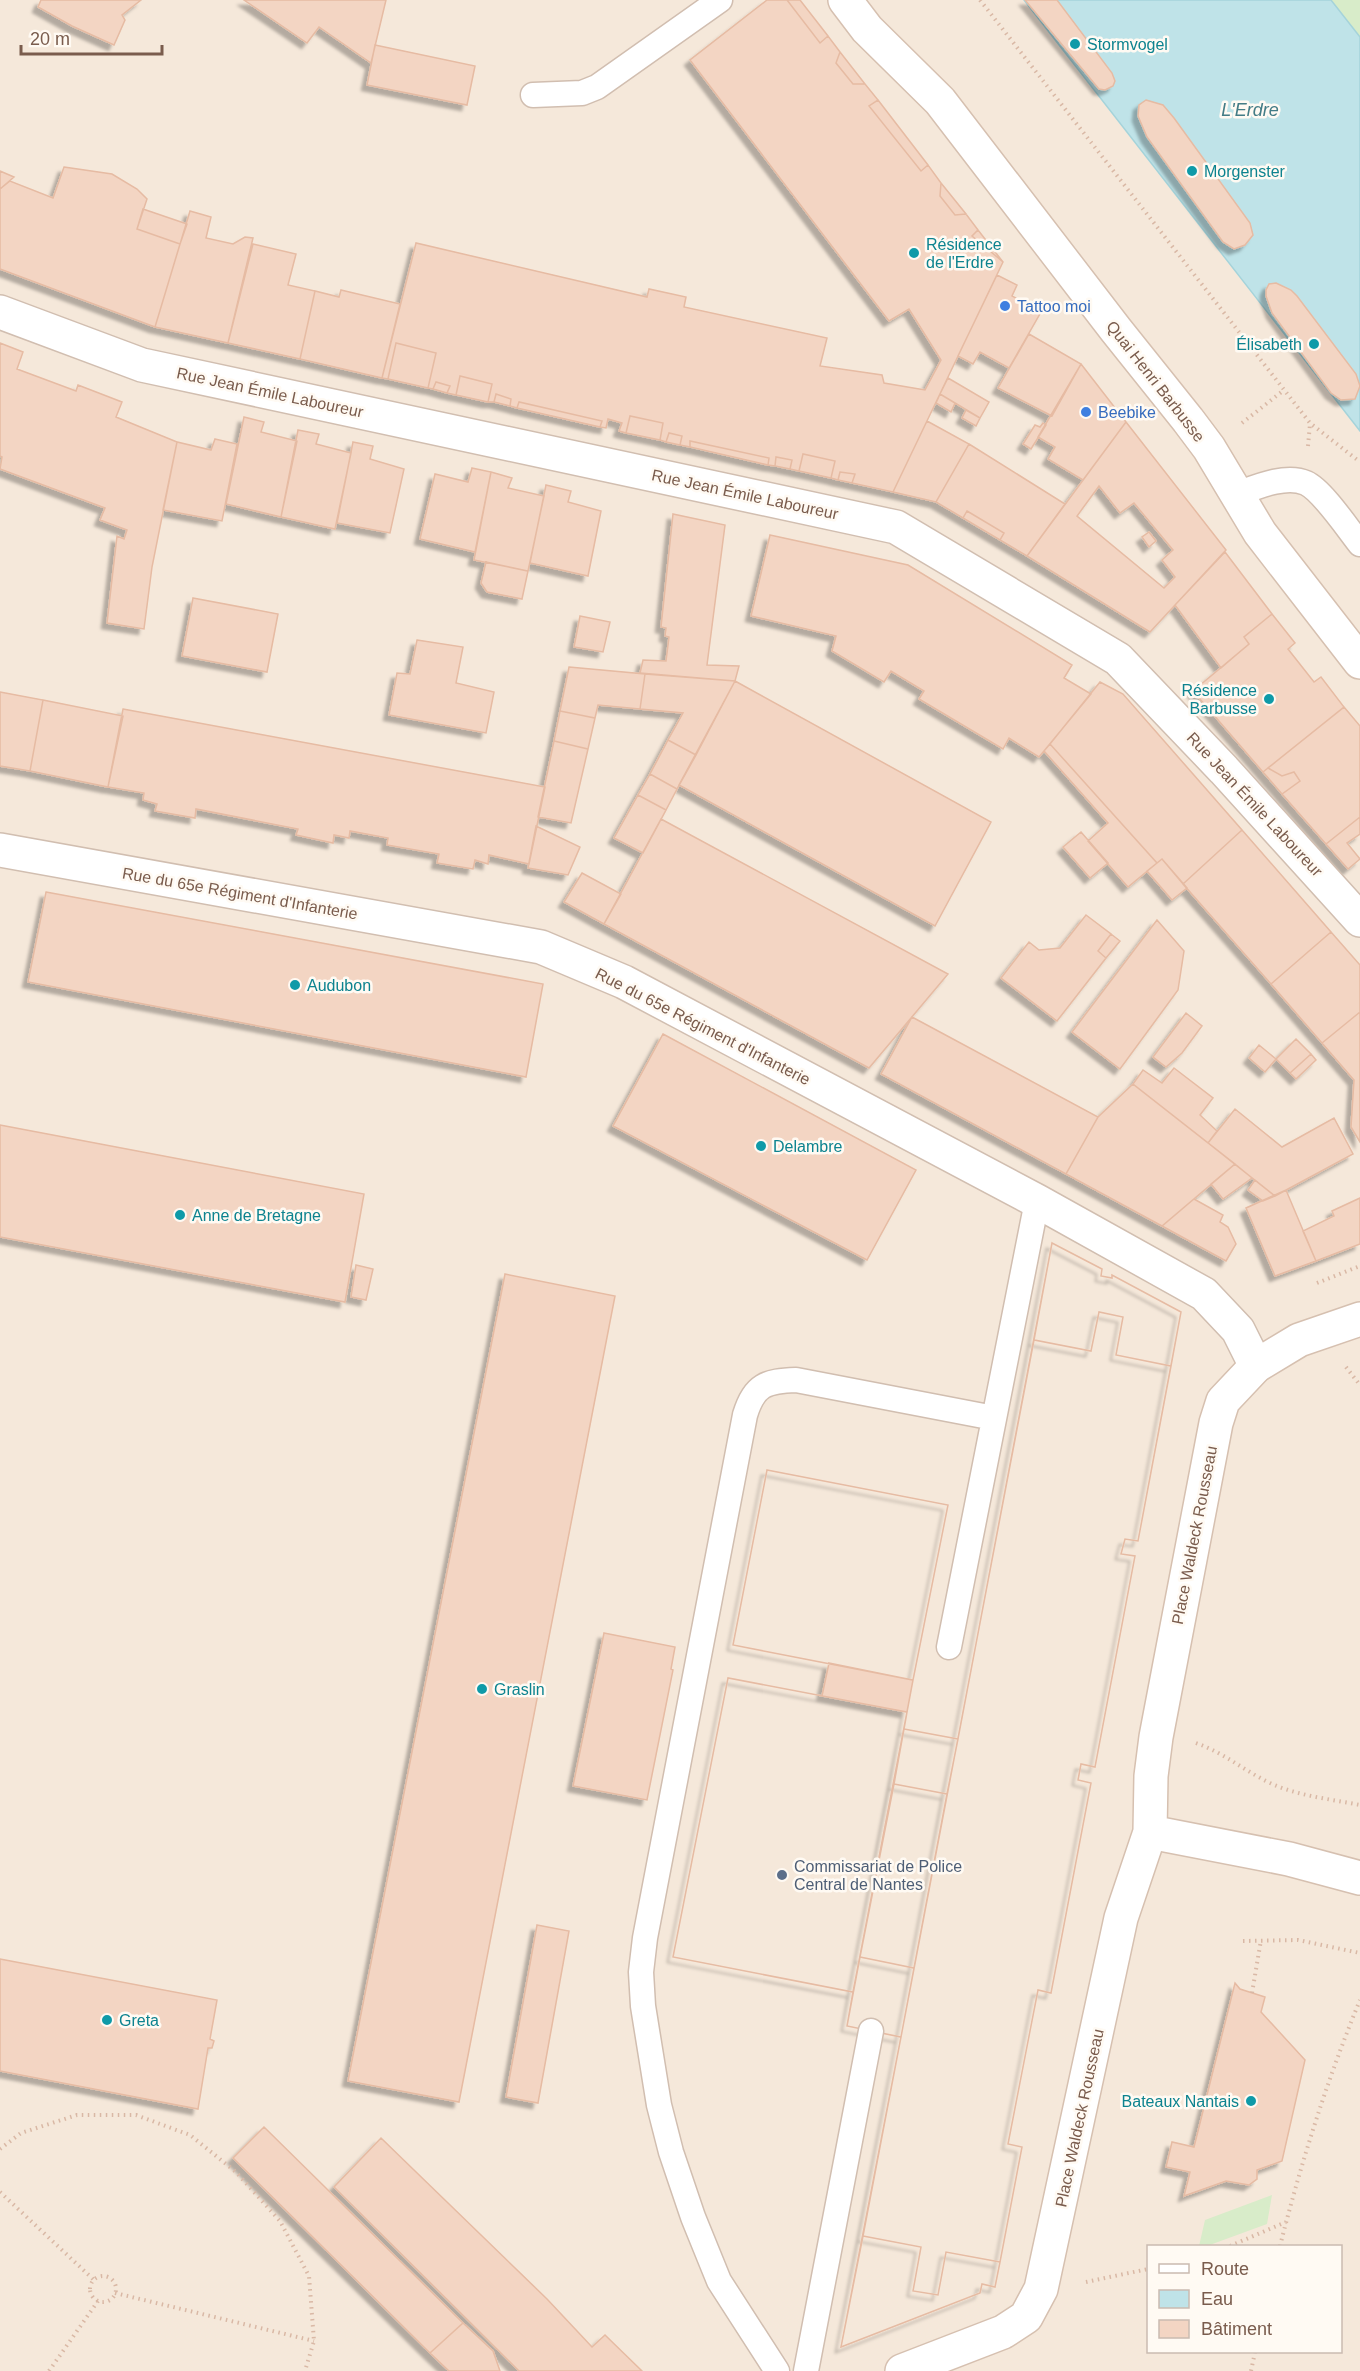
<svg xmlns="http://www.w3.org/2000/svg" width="1360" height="2371" viewBox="0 0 1360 2371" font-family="Helvetica,sans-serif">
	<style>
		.residential { fill: #f5e8da; fill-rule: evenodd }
		.green { fill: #d8ecc9 }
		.water { fill: #bfe3e8; stroke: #a5d3da; stroke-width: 1.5 }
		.building { fill: #f3d5c3; stroke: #e6bba3; stroke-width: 1.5; fill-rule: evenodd; filter: url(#shadow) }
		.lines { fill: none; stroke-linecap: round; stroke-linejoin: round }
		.lane-casing { stroke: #d1beb0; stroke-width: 27 }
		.street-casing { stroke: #d1beb0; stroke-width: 36 }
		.secondary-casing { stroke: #d6c0b0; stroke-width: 36 }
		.path { stroke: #d9b8a5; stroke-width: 4; stroke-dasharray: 1.5 4.5; stroke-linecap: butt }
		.lane { stroke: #fff; stroke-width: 24 }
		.street { stroke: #fff; stroke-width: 33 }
		.secondary { stroke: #fff; stroke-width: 33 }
		.culture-dot { fill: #0f9aa8; stroke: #fffaf3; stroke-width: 2 }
		.shop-dot { fill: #3f7fe0; stroke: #fffaf3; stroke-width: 2 }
		.service-dot { fill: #5c6f8a; stroke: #fffaf3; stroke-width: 2 }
		.labels { text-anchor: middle; stroke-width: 5; stroke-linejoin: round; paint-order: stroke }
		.culture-label { font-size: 16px; fill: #0d838f; stroke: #fffaf3; text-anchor: start }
		.shop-label { font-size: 16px; fill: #366cbe; stroke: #fffaf3; text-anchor: start }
		.street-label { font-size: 16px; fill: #7a5c4d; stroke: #fffaf3 }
		.service-label { font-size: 16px; fill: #4e5e75; stroke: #fffaf3; text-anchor: start }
		.water-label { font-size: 18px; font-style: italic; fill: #437c86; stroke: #fffaf3 }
	</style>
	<defs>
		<filter id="shadow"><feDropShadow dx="-5.5" dy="5.5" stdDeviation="1.5" flood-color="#0004"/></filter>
	</defs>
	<rect width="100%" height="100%" fill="#fdf6ec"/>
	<path class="residential" d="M 0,0 L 1360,0 L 1360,2371 L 0,2371 ZM 1148,2246 L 1340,2246 L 1340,2352 L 1148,2352 Z"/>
	<path class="green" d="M 1331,0 L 1360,0 L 1360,37 Z
		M 1272,2195 L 1267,2224 L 1207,2246 L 1199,2246 L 1205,2220 Z"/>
	<path class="water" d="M 1024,0 L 1331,0 L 1360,37 L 1360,431 Z"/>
	<path class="building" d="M 41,0 L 141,0 L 122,15 L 125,20 L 114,45 L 72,26 L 38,7 Z
		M 244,0 L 386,0 L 371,63 L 319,27 L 307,43 Z
		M 767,0 L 787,0 L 820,43 L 828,36 L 840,52 L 836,63 L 853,84 L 865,84 L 878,100 L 869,106 L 921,171 L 928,165 L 941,183 L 940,196 L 955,215 L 966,214 L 978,230 L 972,236 L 1003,262 L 893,492 L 852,483 L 855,474 L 840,472 L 838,480 L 831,478 L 835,461 L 803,454 L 799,471 L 790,469 L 792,460 L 776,457 L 775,466 L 768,465 L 769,458 L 690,441 L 690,447 L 680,445 L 682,436 L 669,433 L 666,442 L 660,440 L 663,423 L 630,416 L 626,433 L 619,431 L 622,423 L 608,419 L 606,428 L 600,427 L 602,421 L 519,402 L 517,408 L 510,406 L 511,399 L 496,394 L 494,402 L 488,402 L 492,384 L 460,376 L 456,395 L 447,393 L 450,386 L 436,382 L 433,389 L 428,388 L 436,353 L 396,343 L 388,379 L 382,378 L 416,243 L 647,297 L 649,289 L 686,297 L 684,307 L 827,338 L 820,366 L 882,375 L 884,383 L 925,390 L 941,360 L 909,309 L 889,321 L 690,60 Z
		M 787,0 L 800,0 L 828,36 L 820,43 Z
		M 1025,0 L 1057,0 L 1112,73 L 1115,81 L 1113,86 L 1105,90 L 1099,89 Z
		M 375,45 L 475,66 L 467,105 L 367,85 Z
		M 840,52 L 865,84 L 853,84 L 836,63 Z
		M 878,100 L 928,165 L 921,171 L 869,106 Z
		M 1146,100 L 1163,105 L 1174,118 L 1250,223 L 1253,235 L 1245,245 L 1234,249 L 1223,242 L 1147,137 L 1138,116 L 1139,105 Z
		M 64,167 L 112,174 L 137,189 L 147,199 L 137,229 L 180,244 L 155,327 L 0,269 L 0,189 L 10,181 L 53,198 Z
		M 0,171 L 14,177 L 0,189 Z
		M 941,183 L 966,214 L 955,215 L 940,196 Z
		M 143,209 L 187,224 L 180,244 L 137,229 Z
		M 190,211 L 211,217 L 206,238 L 233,244 L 245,237 L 253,238 L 228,343 L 155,327 Z
		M 978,230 L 1003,262 L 972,236 Z
		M 253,244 L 296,254 L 288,285 L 315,291 L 300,359 L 228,343 Z
		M 997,275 L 1017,285 L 1012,296 L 1041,312 L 1009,368 L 980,352 L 973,364 L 958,356 Z
		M 1276,283 L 1291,290 L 1297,296 L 1356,374 L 1360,386 L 1355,399 L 1341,400 L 1331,393 L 1272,313 L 1266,296 L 1266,290 L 1269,284 Z
		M 341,290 L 400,304 L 382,378 L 300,359 L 315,291 L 339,297 Z
		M 1029,334 L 1081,364 L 1052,416 L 998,388 Z
		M 0,343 L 23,352 L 17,369 L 76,391 L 78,385 L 122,402 L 116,417 L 177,442 L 152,567 L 144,629 L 107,623 L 117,536 L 124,539 L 127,530 L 100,520 L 105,508 L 0,469 L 2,457 L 0,456 Z
		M 396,343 L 436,353 L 428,388 L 388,379 Z
		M 1081,364 L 1126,422 L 1083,480 L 1048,459 L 1055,447 L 1038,437 Z
		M 460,376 L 492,384 L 488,402 L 456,395 Z
		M 948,378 L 989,402 L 980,418 L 940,394 Z
		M 436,382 L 450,386 L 447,393 L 433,389 Z
		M 496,394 L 511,399 L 510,406 L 494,402 Z
		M 940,394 L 955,403 L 951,412 L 936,403 Z
		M 519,402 L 602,421 L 600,427 L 517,408 Z
		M 966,410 L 980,418 L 976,426 L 962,418 Z
		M 630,416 L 663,423 L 660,440 L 626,433 Z
		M 244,417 L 264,422 L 261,432 L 297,441 L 281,517 L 226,504 Z
		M 927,421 L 969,444 L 936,502 L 893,492 Z
		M 1126,422 L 1226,550 L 1150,632 L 1027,556 ZM 1099,486 L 1120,513 L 1134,503 L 1173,550 L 1162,560 L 1175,577 L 1164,588 L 1077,516 Z
		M 1043,423 L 1046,425 L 1031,449 L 1023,444 L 1035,425 L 1040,427 Z
		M 298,430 L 319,434 L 316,444 L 351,453 L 335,529 L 281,517 Z
		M 669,433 L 682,436 L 680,445 L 666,442 Z
		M 215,439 L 237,444 L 222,521 L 163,510 L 177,442 L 211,450 Z
		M 690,441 L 769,458 L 768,465 L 690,447 Z
		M 353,442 L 373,446 L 370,459 L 404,469 L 390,533 L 337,523 Z
		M 969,444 L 1065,504 L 1027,556 L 1000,540 L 1004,533 L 967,511 L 963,518 L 936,502 Z
		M 803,454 L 835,461 L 831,478 L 799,471 Z
		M 776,457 L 792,460 L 790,469 L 775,466 Z
		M 472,468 L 491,472 L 475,552 L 420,539 L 435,474 L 468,482 Z
		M 491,472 L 512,478 L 508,488 L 544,496 L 528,571 L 474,560 Z
		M 840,472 L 855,474 L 852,483 L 838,480 Z
		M 546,485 L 571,491 L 568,502 L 601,511 L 588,576 L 530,563 Z
		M 967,511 L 1004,533 L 1000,540 L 963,518 Z
		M 673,514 L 725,525 L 707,665 L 739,666 L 735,681 L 640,673 L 643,660 L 666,661 L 669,637 L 665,636 L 666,628 L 661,627 Z
		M 1149,532 L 1156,541 L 1149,547 L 1142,537 Z
		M 770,535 L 908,565 L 1072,665 L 1064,678 L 1091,694 L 1039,757 L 1009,738 L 1003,749 L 919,699 L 924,691 L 891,671 L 884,682 L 832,651 L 836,636 L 751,616 Z
		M 1225,552 L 1272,614 L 1244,637 L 1249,644 L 1221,668 L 1175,605 Z
		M 486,562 L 528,571 L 522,599 L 487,592 L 481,583 Z
		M 193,598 L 278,614 L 267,672 L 182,656 Z
		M 1272,614 L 1295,643 L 1288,649 L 1314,682 L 1321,677 L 1344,707 L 1263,772 L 1193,691 L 1249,644 L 1244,637 Z
		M 580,616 L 610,622 L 603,652 L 574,647 Z
		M 417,640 L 463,647 L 456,683 L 494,692 L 486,733 L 389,715 L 397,673 L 410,674 Z
		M 569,667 L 645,674 L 640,709 L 598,705 L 595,718 L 560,711 Z
		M 645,674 L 735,681 L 696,755 L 668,740 L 683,713 L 640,709 Z
		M 735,681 L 991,822 L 935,926 L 679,785 Z
		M 1100,682 L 1123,694 L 1242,830 L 1183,884 L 1162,859 L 1157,863 L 1050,744 Z
		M 0,692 L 43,700 L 30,771 L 0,766 Z
		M 43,700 L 123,716 L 108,787 L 30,771 Z
		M 1344,707 L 1360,726 L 1360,817 L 1326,844 L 1282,794 L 1300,781 L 1294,772 L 1282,776 L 1268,768 Z
		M 123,709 L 545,787 L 529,864 L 489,855 L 488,864 L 475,860 L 473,869 L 437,863 L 439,854 L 387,845 L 388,838 L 350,831 L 349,838 L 334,835 L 333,843 L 296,835 L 298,829 L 196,809 L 195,818 L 155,811 L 157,804 L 143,800 L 144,793 L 108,787 Z
		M 560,711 L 595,718 L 588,749 L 554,741 Z
		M 668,740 L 696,755 L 677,789 L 650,774 Z
		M 554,741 L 588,749 L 571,823 L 538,817 Z
		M 1050,744 L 1157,863 L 1128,887 L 1088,841 L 1108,823 L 1044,751 Z
		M 1268,768 L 1282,776 L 1294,772 L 1300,781 L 1282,794 L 1263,772 Z
		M 650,774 L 677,789 L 666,810 L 638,795 Z
		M 638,795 L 666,810 L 643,853 L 614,838 Z
		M 1360,817 L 1360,834 L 1347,843 L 1360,859 L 1348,869 L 1326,844 Z
		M 661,819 L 948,974 L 869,1068 L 604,924 Z
		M 536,826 L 580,847 L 568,875 L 528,868 Z
		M 1242,830 L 1331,932 L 1271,984 L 1183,884 Z
		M 1081,832 L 1108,863 L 1090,878 L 1063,847 Z
		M 1162,859 L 1187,888 L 1172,900 L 1147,871 Z
		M 582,873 L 621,894 L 604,924 L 564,902 Z
		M 46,892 L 543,984 L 526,1077 L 28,982 Z
		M 1086,915 L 1111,934 L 1098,951 L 1106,958 L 1057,1021 L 1001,978 L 1029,942 L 1039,950 L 1060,948 Z
		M 1157,920 L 1184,951 L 1178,990 L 1120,1069 L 1072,1032 Z
		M 1331,932 L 1360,965 L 1360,1012 L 1322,1043 L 1271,984 Z
		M 1111,934 L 1120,941 L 1106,958 L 1098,951 Z
		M 1360,1012 L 1360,1142 L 1351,1127 L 1354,1080 L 1322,1043 Z
		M 1186,1013 L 1202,1026 L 1182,1053 L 1166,1067 L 1153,1057 Z
		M 912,1017 L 1098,1117 L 1066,1174 L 881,1074 Z
		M 663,1034 L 916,1170 L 867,1260 L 613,1126 Z
		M 1296,1039 L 1311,1054 L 1290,1073 L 1276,1059 Z
		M 1259,1045 L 1276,1059 L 1265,1072 L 1249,1058 Z
		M 1311,1054 L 1316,1060 L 1296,1079 L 1290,1073 Z
		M 1174,1068 L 1213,1098 L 1200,1115 L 1217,1131 L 1208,1143 L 1133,1084 L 1143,1070 L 1162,1083 Z
		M 1133,1084 L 1235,1164 L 1162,1226 L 1066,1174 L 1098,1117 Z
		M 1235,1109 L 1282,1147 L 1334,1118 L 1353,1154 L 1275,1196 L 1208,1143 Z
		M 0,1125 L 364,1194 L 345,1302 L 0,1237 Z
		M 1235,1164 L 1252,1178 L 1223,1199 L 1211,1184 Z
		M 1255,1180 L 1275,1196 L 1263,1201 L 1248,1190 Z
		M 1286,1190 L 1316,1261 L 1275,1276 L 1246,1208 Z
		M 1360,1198 L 1360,1244 L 1316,1261 L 1303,1231 L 1334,1216 L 1332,1211 Z
		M 1194,1199 L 1223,1215 L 1220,1222 L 1228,1227 L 1236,1244 L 1226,1261 L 1162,1226 Z
		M 1052,1243 L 1102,1269 L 1101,1276 L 1112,1278 L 1112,1275 L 1181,1312 L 1138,1541 L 1125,1539 L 1121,1554 L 1135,1556 L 1095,1767 L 1081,1764 L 1078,1780 L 1091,1783 L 1051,1993 L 1038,1990 L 1008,2144 L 1022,2147 L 1000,2262 L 995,2287 L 982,2284 L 980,2293 L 841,2347 L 901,2037 L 847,2026 L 853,1992 L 673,1957 L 728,1678 L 907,1712 L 904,1729 L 958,1739 ZM 894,1784 L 947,1794 L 914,1968 L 860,1957 Z
		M 1052,1243 L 1102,1269 L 1101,1276 L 1112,1278 L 1112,1275 L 1181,1312 L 1171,1366 L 1116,1355 L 1123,1317 L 1099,1312 L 1091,1351 L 1034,1340 Z
		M 356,1265 L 373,1269 L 366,1300 L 351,1297 Z
		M 505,1274 L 615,1296 L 459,2102 L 348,2081 Z
		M 1099,1312 L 1123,1317 L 1116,1355 L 1171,1366 L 1138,1541 L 1125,1539 L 1121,1554 L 1135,1556 L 1095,1767 L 1081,1764 L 1078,1780 L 1091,1783 L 1051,1993 L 1038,1990 L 1008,2144 L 1022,2147 L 1000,2262 L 946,2252 L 938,2295 L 913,2291 L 921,2247 L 863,2236 L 1034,1340 L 1091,1351 Z
		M 767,1470 L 948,1505 L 913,1680 L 733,1645 Z
		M 767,1470 L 948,1505 L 913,1680 L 733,1645 Z
		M 604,1633 L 675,1647 L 671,1669 L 673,1670 L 647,1800 L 573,1786 Z
		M 829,1663 L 913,1680 L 907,1712 L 822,1696 Z
		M 728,1678 L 907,1712 L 853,1992 L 673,1957 Z
		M 904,1729 L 958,1739 L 947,1794 L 894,1784 Z
		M 537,1925 L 569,1931 L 538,2103 L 506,2097 Z
		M 860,1957 L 914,1968 L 901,2037 L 847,2026 Z
		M 0,1959 L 217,2000 L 210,2039 L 214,2041 L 212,2048 L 208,2048 L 198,2109 L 0,2071 Z
		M 1235,1983 L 1240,1989 L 1265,1997 L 1261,2012 L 1305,2060 L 1282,2161 L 1257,2170 L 1257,2179 L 1249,2185 L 1226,2181 L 1184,2196 L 1190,2172 L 1166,2167 L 1172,2142 L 1194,2147 Z
		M 264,2127 L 463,2323 L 430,2353 L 233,2158 Z
		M 381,2138 L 547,2299 L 592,2347 L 605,2335 L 642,2371 L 519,2371 L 334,2187 Z
		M 863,2236 L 921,2247 L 913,2291 L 938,2295 L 946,2252 L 1000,2262 L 995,2287 L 982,2284 L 980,2293 L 841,2347 Z
		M 463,2323 L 493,2351 L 500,2371 L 449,2371 L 430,2353 Z"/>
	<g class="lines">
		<g class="lane-casing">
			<path id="lane" d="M 533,95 L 582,93 L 597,87 L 720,0
				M 1237,494 C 1256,487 1286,474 1306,483 C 1322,490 1348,529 1360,544
				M 949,1647 L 1037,1201
				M 777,2371 L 719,2281 L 693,2217 L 671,2152 L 659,2105 L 643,2006 L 641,1972 L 645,1938 L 745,1415 C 754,1385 766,1381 796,1380 L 994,1418
				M 806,2371 L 871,2031"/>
		</g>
		<g class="street-casing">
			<path id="street" d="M 0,312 L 142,365 L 896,527 L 1118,659 L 1224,770 L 1360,920
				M 0,850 L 541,947 L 624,982 L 1037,1201 L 1204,1294 L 1238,1330 L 1256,1366"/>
		</g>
		<g class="secondary-casing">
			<path id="secondary" d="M 845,0 L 867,29 L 940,101 L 1116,330 L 1188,420 L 1209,448 L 1260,533 L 1360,662
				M 1150,1832 L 1289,1859 L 1360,1878
				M 902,2371 L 1003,2332 L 1026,2317 L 1041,2289 L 1121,1918 L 1150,1832 L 1151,1776 L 1156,1737 L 1216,1423 L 1223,1401 L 1256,1366 L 1299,1340 L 1360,1319"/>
		</g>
		<path class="path" d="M 980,0 L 1310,423 L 1360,462
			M 1242,423 L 1284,390
			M 1308,446 L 1310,424
			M 1317,1283 L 1360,1266
			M 1346,1367 L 1360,1385
			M 1196,1743 C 1226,1754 1243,1770 1270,1783 C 1298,1796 1330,1799 1360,1805
			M 1243,1941 L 1298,1940 L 1360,1953
			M 1252,1993 L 1261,1940
			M 0,2149 L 21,2133 L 77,2115 L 136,2115 L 190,2135 L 236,2172 L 280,2221 L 309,2276 L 314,2341 L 305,2371
			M 0,2192 L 94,2280
			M 1230,2246 L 1286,2222
			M 1280,2246 C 1301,2163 1327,2080 1360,2000
			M90 2289a13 13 0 1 1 26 0a13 13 0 1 1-26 0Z
			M 1086,2282 L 1148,2269
			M 115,2293 L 314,2341
			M 49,2371 L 98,2301
			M 1251,2371 L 1255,2352"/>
		<use href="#lane" class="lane"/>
		<use href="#street" class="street"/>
		<use href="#secondary" class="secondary"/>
	</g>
	<g class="culture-dot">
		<circle cx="1075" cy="44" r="6"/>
		<circle cx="1192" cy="171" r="6"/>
		<circle cx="914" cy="253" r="6"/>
		<circle cx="1314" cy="344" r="6"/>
		<circle cx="1269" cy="699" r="6"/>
		<circle cx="295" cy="985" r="6"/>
		<circle cx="761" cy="1146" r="6"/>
		<circle cx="180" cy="1215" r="6"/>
		<circle cx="482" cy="1689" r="6"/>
		<circle cx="107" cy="2020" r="6"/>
		<circle cx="1251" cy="2101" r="6"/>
	</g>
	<g class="shop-dot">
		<circle cx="1005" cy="306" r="6"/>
		<circle cx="1086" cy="412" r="6"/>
	</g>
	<circle class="service-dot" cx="782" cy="1875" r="6"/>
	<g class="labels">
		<g class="culture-label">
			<text x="1087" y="50">Stormvogel</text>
			<text x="1204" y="177">Morgenster</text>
			<text x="926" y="250">Résidence<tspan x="926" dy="18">de l'Erdre</tspan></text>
			<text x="1302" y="350" text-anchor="end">Élisabeth</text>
			<text x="1257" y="696" text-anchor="end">Résidence<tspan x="1257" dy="18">Barbusse</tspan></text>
			<text x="307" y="991">Audubon</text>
			<text x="773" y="1152">Delambre</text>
			<text x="192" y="1221">Anne de Bretagne</text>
			<text x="494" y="1695">Graslin</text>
			<text x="119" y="2026">Greta</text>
			<text x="1239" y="2107" text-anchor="end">Bateaux Nantais</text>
		</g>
		<g class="shop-label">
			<text x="1017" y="312">Tattoo moi</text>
			<text x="1098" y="418">Beebike</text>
		</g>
		<g class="street-label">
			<text transform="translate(1156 381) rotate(52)" y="6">Quai Henri Barbusse</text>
			<text transform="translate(270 392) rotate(12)" y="6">Rue Jean Émile Laboureur</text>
			<text transform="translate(745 494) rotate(12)" y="6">Rue Jean Émile Laboureur</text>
			<text transform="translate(1255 804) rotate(47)" y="6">Rue Jean Émile Laboureur</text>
			<text transform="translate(240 893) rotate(10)" y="6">Rue du 65e Régiment d'Infanterie</text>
			<text transform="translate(703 1026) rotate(27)" y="6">Rue du 65e Régiment d'Infanterie</text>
			<text transform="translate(1194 1535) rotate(-79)" y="6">Place Waldeck Rousseau</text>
			<text transform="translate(1079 2118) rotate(-78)" y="6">Place Waldeck Rousseau</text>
		</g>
		<g class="service-label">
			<text x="794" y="1872">Commissariat de Police<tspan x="794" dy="18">Central de Nantes</tspan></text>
		</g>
		<g class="water-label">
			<text x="1250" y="116">L'Erdre</text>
		</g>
	</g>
	<rect x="1147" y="2245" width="195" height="108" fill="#fffaf3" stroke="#cabbb1" stroke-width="1.5"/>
	<rect x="1159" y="2264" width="30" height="9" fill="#ffffff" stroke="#cabbb1" stroke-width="1.5"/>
	<text x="1201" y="2275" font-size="18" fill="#7a5c4d">Route</text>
	<rect x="1159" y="2290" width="30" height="18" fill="#bfe3e8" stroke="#cabbb1" stroke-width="1.5"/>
	<text x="1201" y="2305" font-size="18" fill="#7a5c4d">Eau</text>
	<rect x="1159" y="2320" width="30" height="18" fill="#f3d5c3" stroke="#cabbb1" stroke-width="1.5"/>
	<text x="1201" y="2335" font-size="18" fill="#7a5c4d">Bâtiment</text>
	<path d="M21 45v9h141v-9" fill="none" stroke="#7a5c4d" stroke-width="3"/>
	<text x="30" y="45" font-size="18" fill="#7a5c4d" stroke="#fffaf3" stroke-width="4.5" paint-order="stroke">20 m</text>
</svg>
